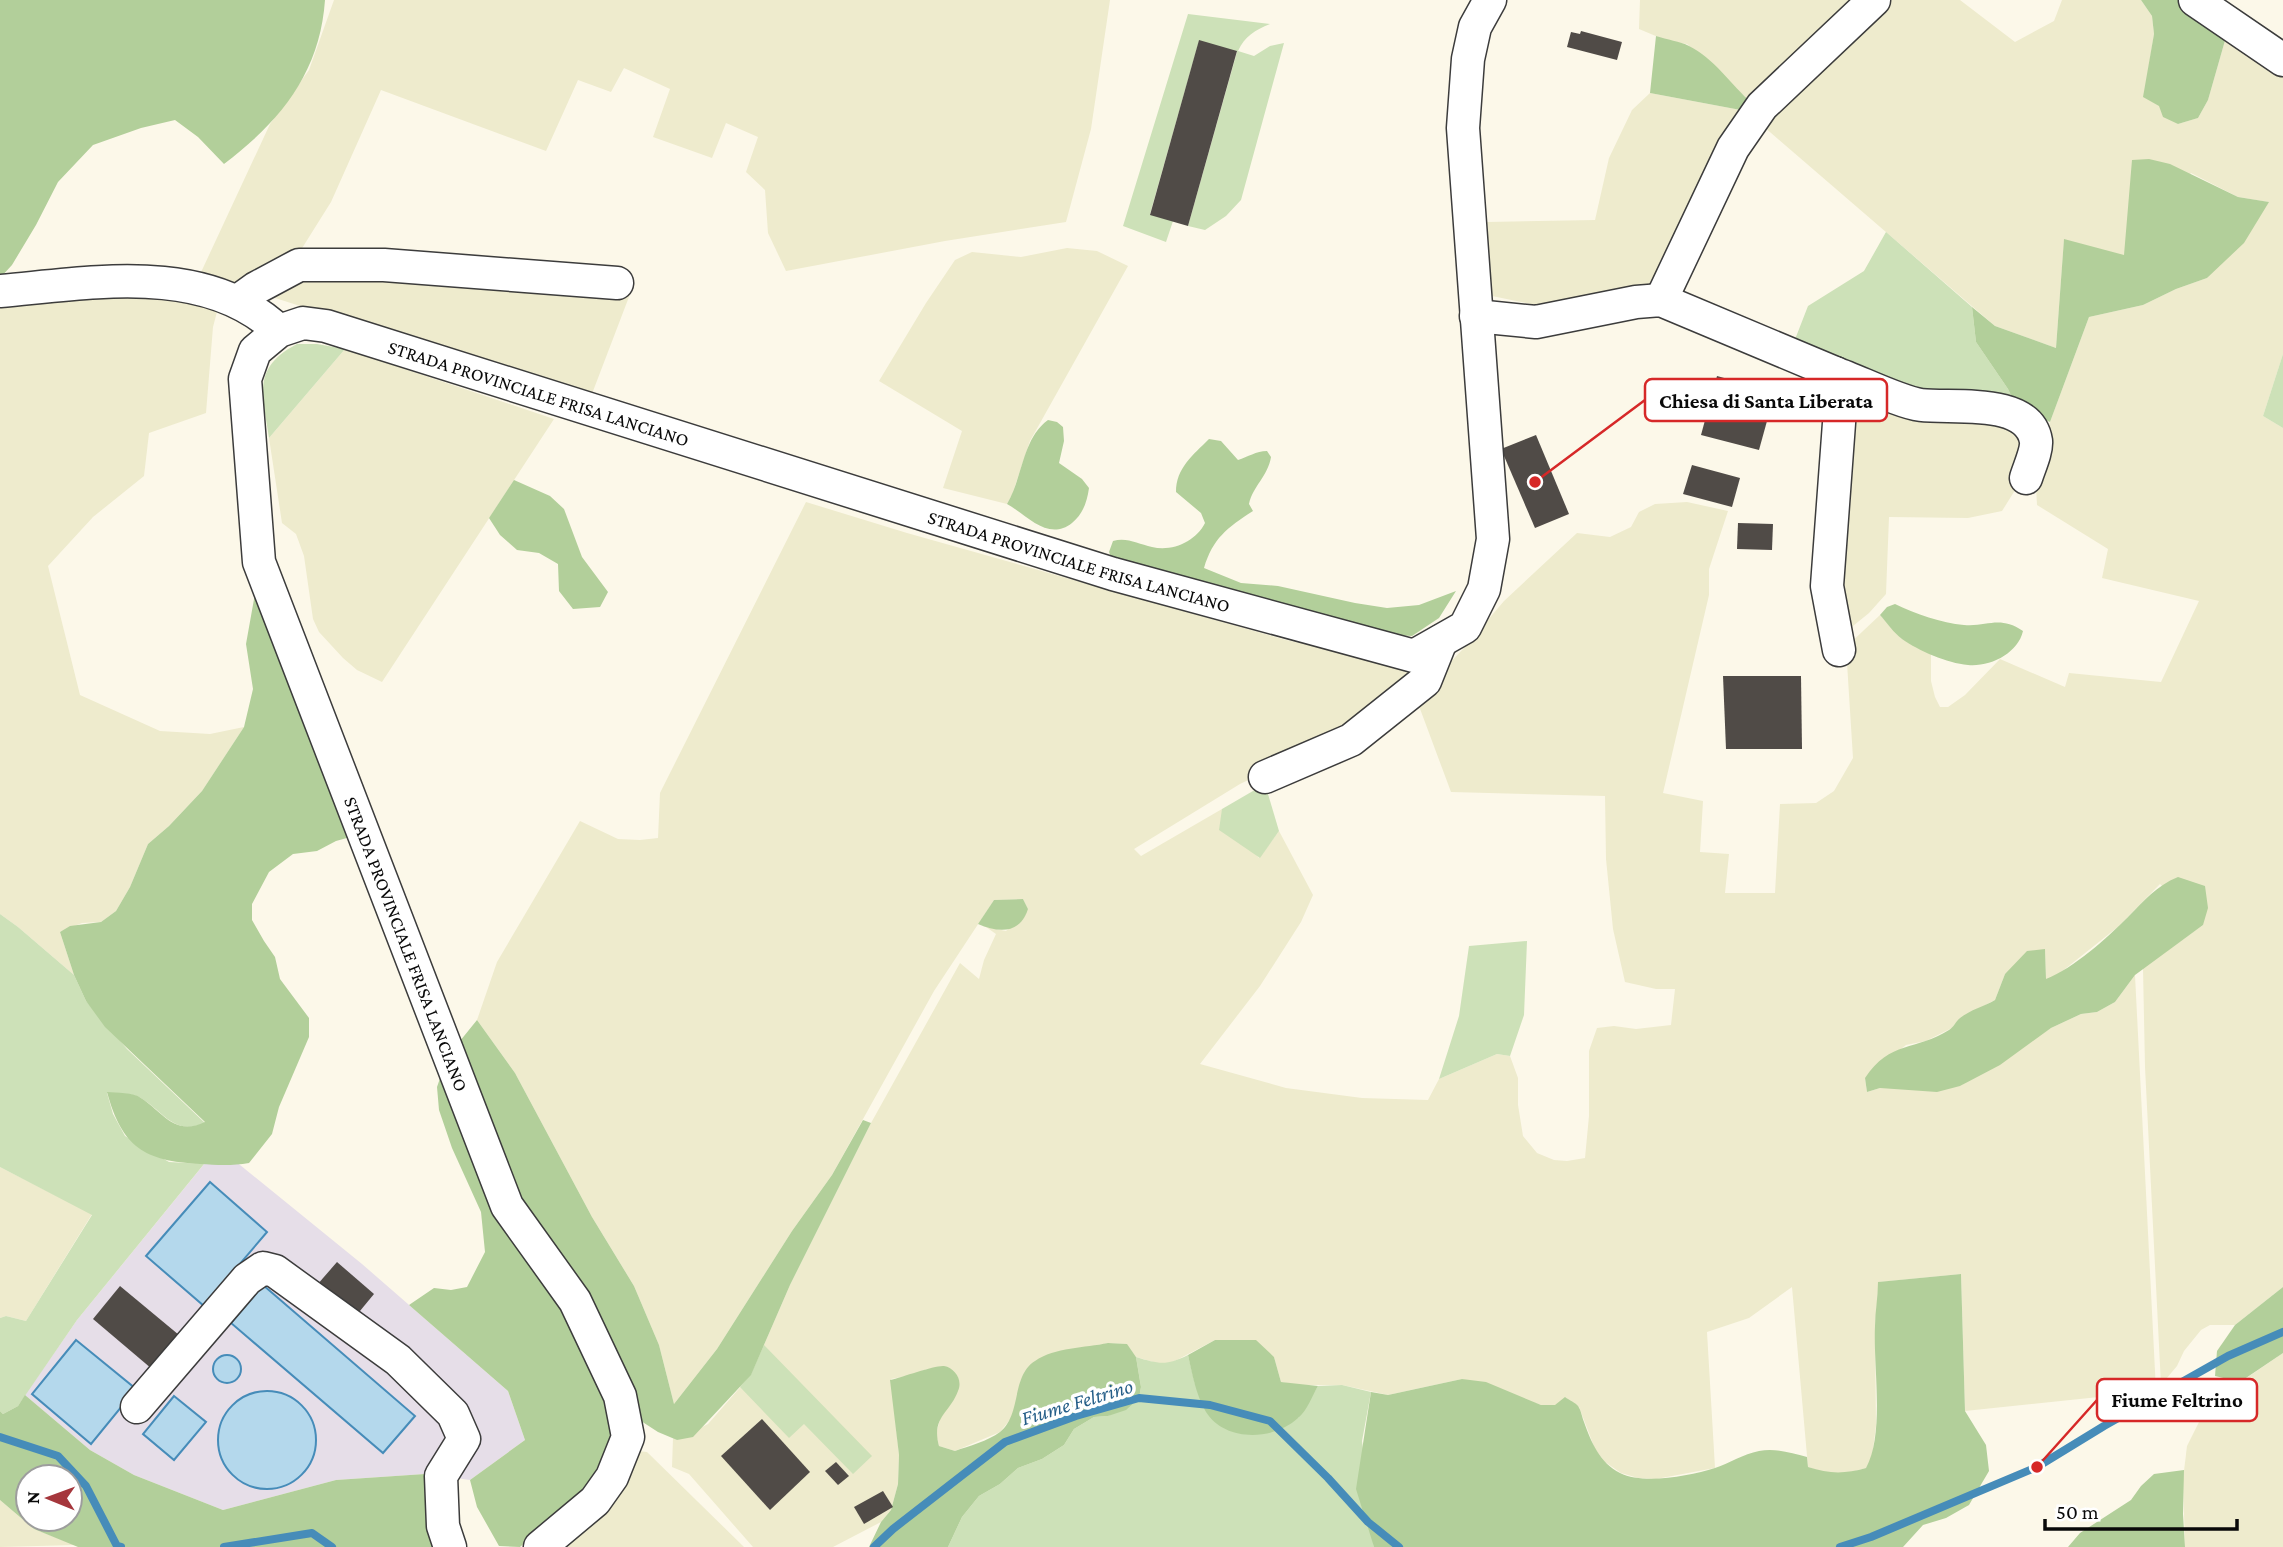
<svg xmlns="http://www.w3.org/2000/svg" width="2283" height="1547" font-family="'Crimson Pro',serif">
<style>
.industrial{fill:#e6dee8}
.farmland{fill:#eeebcd}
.green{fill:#cde1b8}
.forest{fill:#b2cf9a;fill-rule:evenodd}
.water{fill:#b4d8ec;stroke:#468cb9;stroke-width:2}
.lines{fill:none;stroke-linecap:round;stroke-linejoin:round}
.stream{stroke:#468cb9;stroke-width:8}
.building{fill:#504b47}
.minor-casing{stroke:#3c3c3c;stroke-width:35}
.minor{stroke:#fff;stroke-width:32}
.labels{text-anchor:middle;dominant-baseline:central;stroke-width:7;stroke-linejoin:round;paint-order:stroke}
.street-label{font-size:19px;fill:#090909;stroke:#fff}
.water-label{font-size:21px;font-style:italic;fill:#255e88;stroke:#fff}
.leader{fill:none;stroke:#d62828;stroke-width:2.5}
.callout-dot{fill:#d62828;stroke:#fff;stroke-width:2.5}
.callout{fill:#fff;stroke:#d62828;stroke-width:2.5}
.callout-label{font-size:21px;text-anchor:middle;font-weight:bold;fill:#090909}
</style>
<rect width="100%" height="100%" fill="#fcf8e9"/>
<polygon class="industrial" points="218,1147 362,1264 508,1391 525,1440 470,1480 425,1474 336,1480 223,1510 134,1475 90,1450 25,1395 77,1320"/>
<g class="farmland">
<polygon points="334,0 1110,0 1091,129 1066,222 945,241 786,271 768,233 765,190 746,172 758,137 726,123 712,158 653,137 670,89 624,68 611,92 578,80 546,151 381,90 331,202 294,261 252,284 196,283 270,124 309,70"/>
<polygon points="1640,0 1866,0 1752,103 1687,44 1670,42 1639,29"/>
<polygon points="1892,0 1960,0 2015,42 2054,21 2062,0 2141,0 2152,16 2154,34 2144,97 2160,106 2178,124 2198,118 2208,100 2226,37 2283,70 2283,354 2263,416 2283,428 2283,1287 2235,1325 2210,1325 2201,1330 2184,1351 2177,1366 2161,1385 2145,1067 2143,968 2203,925 2160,884 2119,926 2060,973 2046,980 2045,950 2005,974 1995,1000 1960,1018 1952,1028 1926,1041 1906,1045 1865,1078 1867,1092 1880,1088 1960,1086 2051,1028 2081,1014 2097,1012 2115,1002 2135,975 2156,1391 1965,1411 1961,1274 1879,1282 1875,1325 1876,1426 1872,1457 1866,1468 1848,1473 1825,1473 1808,1467 1792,1287 1749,1318 1707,1332 1715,1468 1656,1479 1638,1478 1621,1473 1605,1462 1595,1449 1579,1407 1541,1405 1462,1379 1388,1395 1342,1385 1298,1385 1281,1382 1274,1357 1215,1340 1173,1362 1160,1364 1136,1357 1126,1344 1108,1343 1090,1347 1021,1380 1013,1416 1000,1432 955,1451 939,1446 936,1434 940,1419 948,1405 927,1369 912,1375 891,1379 899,1455 898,1484 891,1510 881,1522 833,1547 753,1547 689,1474 672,1467 673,1438 677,1440 708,1424 751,1375 790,1285 871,1123 930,1017 960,963 979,979 984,960 996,934 986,927 1006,931 1028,909 1023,899 994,900 934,991 832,1175 792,1231 717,1349 674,1404 659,1345 634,1286 592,1217 515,1073 477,1020 497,962 580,821 618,839 640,840 658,838 660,793 806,502 907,533 1286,640 1414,667 1414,675 1331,740 1240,784 1134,849 1141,856 1222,809 1223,816 1259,858 1279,831 1313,895 1301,922 1260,986 1200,1064 1286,1088 1362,1098 1428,1100 1439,1079 1497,1054 1510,1056 1518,1078 1518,1105 1523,1136 1537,1153 1554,1160 1567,1161 1585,1158 1589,1116 1589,1051 1597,1028 1614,1026 1636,1029 1671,1025 1675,989 1656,989 1625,982 1613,929 1606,859 1605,796 1451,792 1416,698 1464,648 1504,601 1577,533 1610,537 1631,527 1639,512 1655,504 1687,502 1728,511 1709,569 1709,595 1663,793 1703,801 1700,852 1729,854 1725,893 1775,893 1780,804 1816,803 1834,791 1853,758 1846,647 1880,615 1901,638 1931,654 1931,681 1935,697 1940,707 1948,707 1965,695 2000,659 2065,687 2069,673 2161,682 2199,601 2102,578 2108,549 2037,505 2036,486 2050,422 2089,317 2143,305 2176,289 2207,278 2268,202 2238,197 2191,173 2124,256 2064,240 2056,348 1995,326 1756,120"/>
<polygon points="1650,93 1746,111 1662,281 1641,292 1570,304 1531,304 1492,296 1487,222 1595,220 1609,158 1632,110"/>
<polygon points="1067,248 1097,251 1128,266 1030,441 1012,495 1007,504 943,488 962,431 879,381 926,303 955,260 972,252 1021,257"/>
<polygon points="290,277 559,287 632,289 590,399 272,297"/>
<polygon points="160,290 219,304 213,327 206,413 149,433 144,476 93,517 48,566 80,695 160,731 210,734 244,727 202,791 169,826 148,844 130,887 116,911 101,922 82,923 60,932 74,975 18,927 0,914 0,307 40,300"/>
<polygon points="345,349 554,419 382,682 357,670 343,658 319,632 313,619 304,556 296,534 282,523 269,438"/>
<polygon points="1848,388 2022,424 2022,479 2002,511 1968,518 1889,517 1886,594 1869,613 1843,634 1833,593"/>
<polygon points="0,1167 92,1214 26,1321 6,1316 0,1318"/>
<polygon points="2283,1353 2283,1547 2185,1547 2183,1479 2187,1446 2203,1414 2232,1388"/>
<polygon points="638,1451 647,1452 744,1547 562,1547"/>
<polygon points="0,1500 34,1529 75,1545 0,1547"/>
</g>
<g class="green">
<path d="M1188,14L1270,24C1255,30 1245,36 1238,51L1254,56L1270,46L1284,43L1241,200L1226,216L1205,230L1188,226L1237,52L1199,41L1150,214L1173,221L1166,242L1123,226Z"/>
<polygon points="1886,232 1972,307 1976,342 2008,389 2017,408 1909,398 1794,342 1808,306 1864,271"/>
<path d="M297,344H317L345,349L269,438C263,395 251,368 297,344Z"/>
<polygon points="2283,354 2283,428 2263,416"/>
<polygon points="1265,784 1279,831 1260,858 1219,830 1222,809"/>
<path d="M0,914L18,927L74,975L86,1001L127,1049L205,1123C174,1136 164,1112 141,1098C133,1093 117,1094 107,1093L113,1114L125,1136L169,1162L204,1164L77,1320L18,1406L3,1414L0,1411V1318L6,1316L26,1321L92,1215L0,1167Z"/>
<polygon points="1527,941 1524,1015 1510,1056 1497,1054 1439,1079 1459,1016 1469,946"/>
<polygon points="764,1345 872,1456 853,1474 804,1424 789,1438 740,1387 751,1374"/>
<path d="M1188,1355L1195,1384L1298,1418L1318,1386L1342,1385L1371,1392L1362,1441L1374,1547H948L962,1517L979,1496L1000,1484L1018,1468L1042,1459L1064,1445L1074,1429L1094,1417L1108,1416L1139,1398L1141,1387L1136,1357C1159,1364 1166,1366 1188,1355Z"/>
</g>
<g class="forest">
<path d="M0,0H325C320,72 281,121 224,164L198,137L175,120L141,128L93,145L58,182L36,225L12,265L0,278Z"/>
<polygon points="2141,0 2178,0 2226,37 2208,100 2198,118 2178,124 2163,117 2159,106 2143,97 2154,34 2152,16"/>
<path d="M1656,36C1667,40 1680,41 1689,46C1714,58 1731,85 1752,103L1746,111L1650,93Z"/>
<polygon points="2149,159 2170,164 2238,197 2269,202 2244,243 2207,278 2176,289 2143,305 2089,317 2050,422 2017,408 2008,389 1976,342 1972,307 1995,326 2056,348 2064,239 2124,255 2132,160"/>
<path d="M1048,420L1057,422L1063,427L1064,441L1059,463L1082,479L1089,488C1087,502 1083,514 1072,523C1048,542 1027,515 1007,504C1023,477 1022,439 1048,420Z"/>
<path d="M1209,439L1221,441L1238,460C1248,457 1256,451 1267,451L1271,457C1268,476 1253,486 1249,504L1253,511C1227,528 1213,538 1204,568L1241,583L1278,586L1355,603L1387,608L1419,605L1456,591L1439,618L1412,636L1381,634L1113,562L1109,552L1113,541C1127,537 1138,544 1152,547C1173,552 1196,541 1205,523L1201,513L1176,492C1176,468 1193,455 1209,439Z"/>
<polygon points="514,480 550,496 564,509 582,557 608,592 600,607 573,609 559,591 558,564 539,553 517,550 500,535 489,518"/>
<path d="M256,588L354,836L336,841L317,851L293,854L269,872L252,904V920L264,941L275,957L280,979L309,1018V1037L279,1107L272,1134L249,1163C232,1166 217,1165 200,1164C144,1161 122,1147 107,1092C117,1093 133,1092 141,1098C162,1111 174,1137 205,1122L105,1027L86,1001L74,975L60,932L70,926L101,922L116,911L130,887L148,844L169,826L202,791L244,727L253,689L246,644Z"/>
<path d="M1895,604C1916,614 1941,623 1964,625C1988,627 1999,615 2023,631C2018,653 1991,667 1968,665C1947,663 1919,651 1902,639C1894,633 1887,623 1880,615L1887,607Z"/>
<path d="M2178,877L2205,886L2208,908L2203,925L2135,975L2115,1002L2097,1012L2081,1014L2051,1028L2000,1065L1960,1086L1937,1092L1880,1088L1867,1092L1865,1078C1890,1040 1916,1051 1949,1030C1954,1027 1956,1021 1960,1018C1970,1010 1985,1006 1995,1000L2005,974L2027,951L2045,949L2046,979C2074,968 2107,938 2128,917C2145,900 2156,886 2178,877Z"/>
<path d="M1023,899L1028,909C1020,934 999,933 978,924L994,900Z"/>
<polygon points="477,1020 515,1073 592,1217 634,1286 659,1345 674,1404 717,1349 792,1231 832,1175 863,1120 871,1123 790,1285 751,1375 693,1437 677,1440 658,1432 641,1421 537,1224 514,1187 460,1041"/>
<polygon points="447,1058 609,1386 616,1430 588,1486 520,1547 499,1546 477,1507 470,1480 525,1440 508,1391 409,1305 434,1288 451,1290 467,1287 485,1252 481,1212 452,1148 439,1110 437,1087"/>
<path d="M1961,1274L1965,1411L1986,1445L1989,1471L1969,1505L1946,1518L1923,1525L1903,1547H1374L1356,1489L1371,1392L1388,1395L1462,1379L1486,1382L1541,1405H1555L1565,1397C1569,1400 1576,1403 1578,1406C1581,1410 1582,1417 1584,1422C1591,1442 1600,1463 1620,1473C1644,1485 1689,1476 1715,1468C1730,1463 1743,1454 1759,1451C1776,1448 1791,1453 1807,1457L1808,1467C1829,1474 1845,1474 1866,1468C1885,1434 1873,1366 1875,1326C1875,1312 1878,1297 1878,1282Z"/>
<polygon points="2283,1287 2283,1353 2240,1382 2215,1376 2217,1351 2235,1325"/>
<path d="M1215,1340H1256L1274,1357L1281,1382L1318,1386C1312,1396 1307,1411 1298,1418C1273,1441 1225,1442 1206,1412C1196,1395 1192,1373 1188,1355Z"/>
<path d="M1108,1343L1127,1344L1136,1357L1141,1387L1139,1398L1126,1410L1108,1416L1094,1417L1074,1429L1064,1445L1042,1459L1018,1468L1000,1484L979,1496L962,1517L948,1547H869L881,1522L891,1510L898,1484L899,1455L890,1380C903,1377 935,1365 944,1366C955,1368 963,1380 958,1391C950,1413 931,1417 939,1446L955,1451C969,1446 988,1441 1000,1432C1022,1414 1011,1376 1035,1361C1055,1347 1085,1348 1108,1343Z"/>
<path d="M25,1395L90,1450L134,1475L223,1510L336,1480L425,1474L439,1547H78L34,1529L0,1500V1411L3,1414L18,1406ZM28,1477H70V1519H28Z"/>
<polygon points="2184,1470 2183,1514 2185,1547 2068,1547 2080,1533 2131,1500 2141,1486 2154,1474"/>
</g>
<g class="water">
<polygon points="210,1182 267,1232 204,1306 146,1256"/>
<polygon points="263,1285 415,1416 383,1453 231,1323"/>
<polygon points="76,1340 136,1389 91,1444 32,1394"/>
<circle cx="227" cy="1369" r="14"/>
<circle cx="267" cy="1440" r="49"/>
<polygon points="174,1396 206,1422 174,1460 143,1434"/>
</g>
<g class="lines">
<g class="stream">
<polyline points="0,1437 58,1456 86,1486 117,1546 121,1547"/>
<polyline points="224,1547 312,1533 332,1547"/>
<polyline points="874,1547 893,1529 1005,1442 1076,1416 1139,1398 1210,1405 1270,1421 1328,1478 1368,1522 1399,1547"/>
<polyline points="1840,1547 1871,1537 2037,1467 2104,1426 2228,1356 2283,1332"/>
</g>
</g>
<g class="building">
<polygon points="1581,31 1622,42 1617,60 1567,47 1571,32 1580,34"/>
<polygon points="1199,40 1237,51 1188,226 1150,215"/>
<polygon points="1717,376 1775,392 1759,450 1701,435"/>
<polygon points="1536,435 1569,514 1535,528 1501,449"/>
<polygon points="1692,465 1740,478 1732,507 1683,494"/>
<polygon points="1738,523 1773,524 1772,550 1737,549"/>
<polygon points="1723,676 1801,676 1802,749 1726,749"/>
<polygon points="337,1262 374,1294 355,1317 317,1285"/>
<polygon points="120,1286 179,1335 152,1369 93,1319"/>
<polygon points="762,1419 810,1472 770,1510 721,1456"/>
<polygon points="836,1462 849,1476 838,1485 825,1471"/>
<polygon points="883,1491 893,1507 864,1524 854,1507"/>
</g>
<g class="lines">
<defs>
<g id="minor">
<polyline points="2195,0 2283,60"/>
<path d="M0,291C91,283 206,261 279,331"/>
<polyline points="1661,300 1733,148 1762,106 1874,0"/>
<polyline points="238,301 256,288 299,265 384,265 617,283"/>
<polyline points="1476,316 1536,322 1636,302 1661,300 1835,373 1841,396 1827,586 1839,650"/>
<path d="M1835,373C1858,381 1899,402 1921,405C1953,409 2029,397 2036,441C2037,451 2029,468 2026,478"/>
<polyline points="1265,777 1351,740 1425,681 1441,641"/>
<polyline points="137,1407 247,1279 263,1268 275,1271 398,1360 453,1414 464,1439 441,1476 443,1526 450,1547"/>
<path id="s1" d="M540,1547L595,1501L612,1477L628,1437L620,1396L575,1301L507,1206L259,562L245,379L255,351L279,331L303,323L326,326L1113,574L1414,656L1465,627L1484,589L1493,539L1463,128L1468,59L1475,27L1490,0"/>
</g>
</defs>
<use href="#minor" class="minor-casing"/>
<use href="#minor" class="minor"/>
</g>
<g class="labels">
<g class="street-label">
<text stroke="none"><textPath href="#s1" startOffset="1614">STRADA PROVINCIALE FRISA LANCIANO</textPath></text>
<text stroke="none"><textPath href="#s1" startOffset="2180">STRADA PROVINCIALE FRISA LANCIANO</textPath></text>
<text transform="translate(406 944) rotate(69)">STRADA PROVINCIALE FRISA LANCIANO</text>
</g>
<g class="water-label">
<text transform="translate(1077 1402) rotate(-17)">Fiume Feltrino</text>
</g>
</g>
<path class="leader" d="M1535 482L1645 400M2037 1467L2097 1400"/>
<g class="callout-dot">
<circle cx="1535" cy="482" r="7"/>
<circle cx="2037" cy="1467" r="7"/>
</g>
<g class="callout">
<rect x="1645" y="379" width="242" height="42" rx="7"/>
<rect x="2097" y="1379" width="160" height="42" rx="7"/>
</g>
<g class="callout-label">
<text x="1766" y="408">Chiesa di Santa Liberata</text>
<text x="2177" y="1407">Fiume Feltrino</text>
</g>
<g transform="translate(49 1498) rotate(271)"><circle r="33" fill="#ffffff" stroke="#9d9d9d" stroke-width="2"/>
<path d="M0-5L12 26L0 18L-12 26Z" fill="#a5363c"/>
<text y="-10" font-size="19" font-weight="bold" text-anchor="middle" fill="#090909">N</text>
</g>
<path d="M2045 1519v10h192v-10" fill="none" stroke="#090909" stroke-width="3.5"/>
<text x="2056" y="1519" font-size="21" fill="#090909" stroke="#ffffff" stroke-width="5" paint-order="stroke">50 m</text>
</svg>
